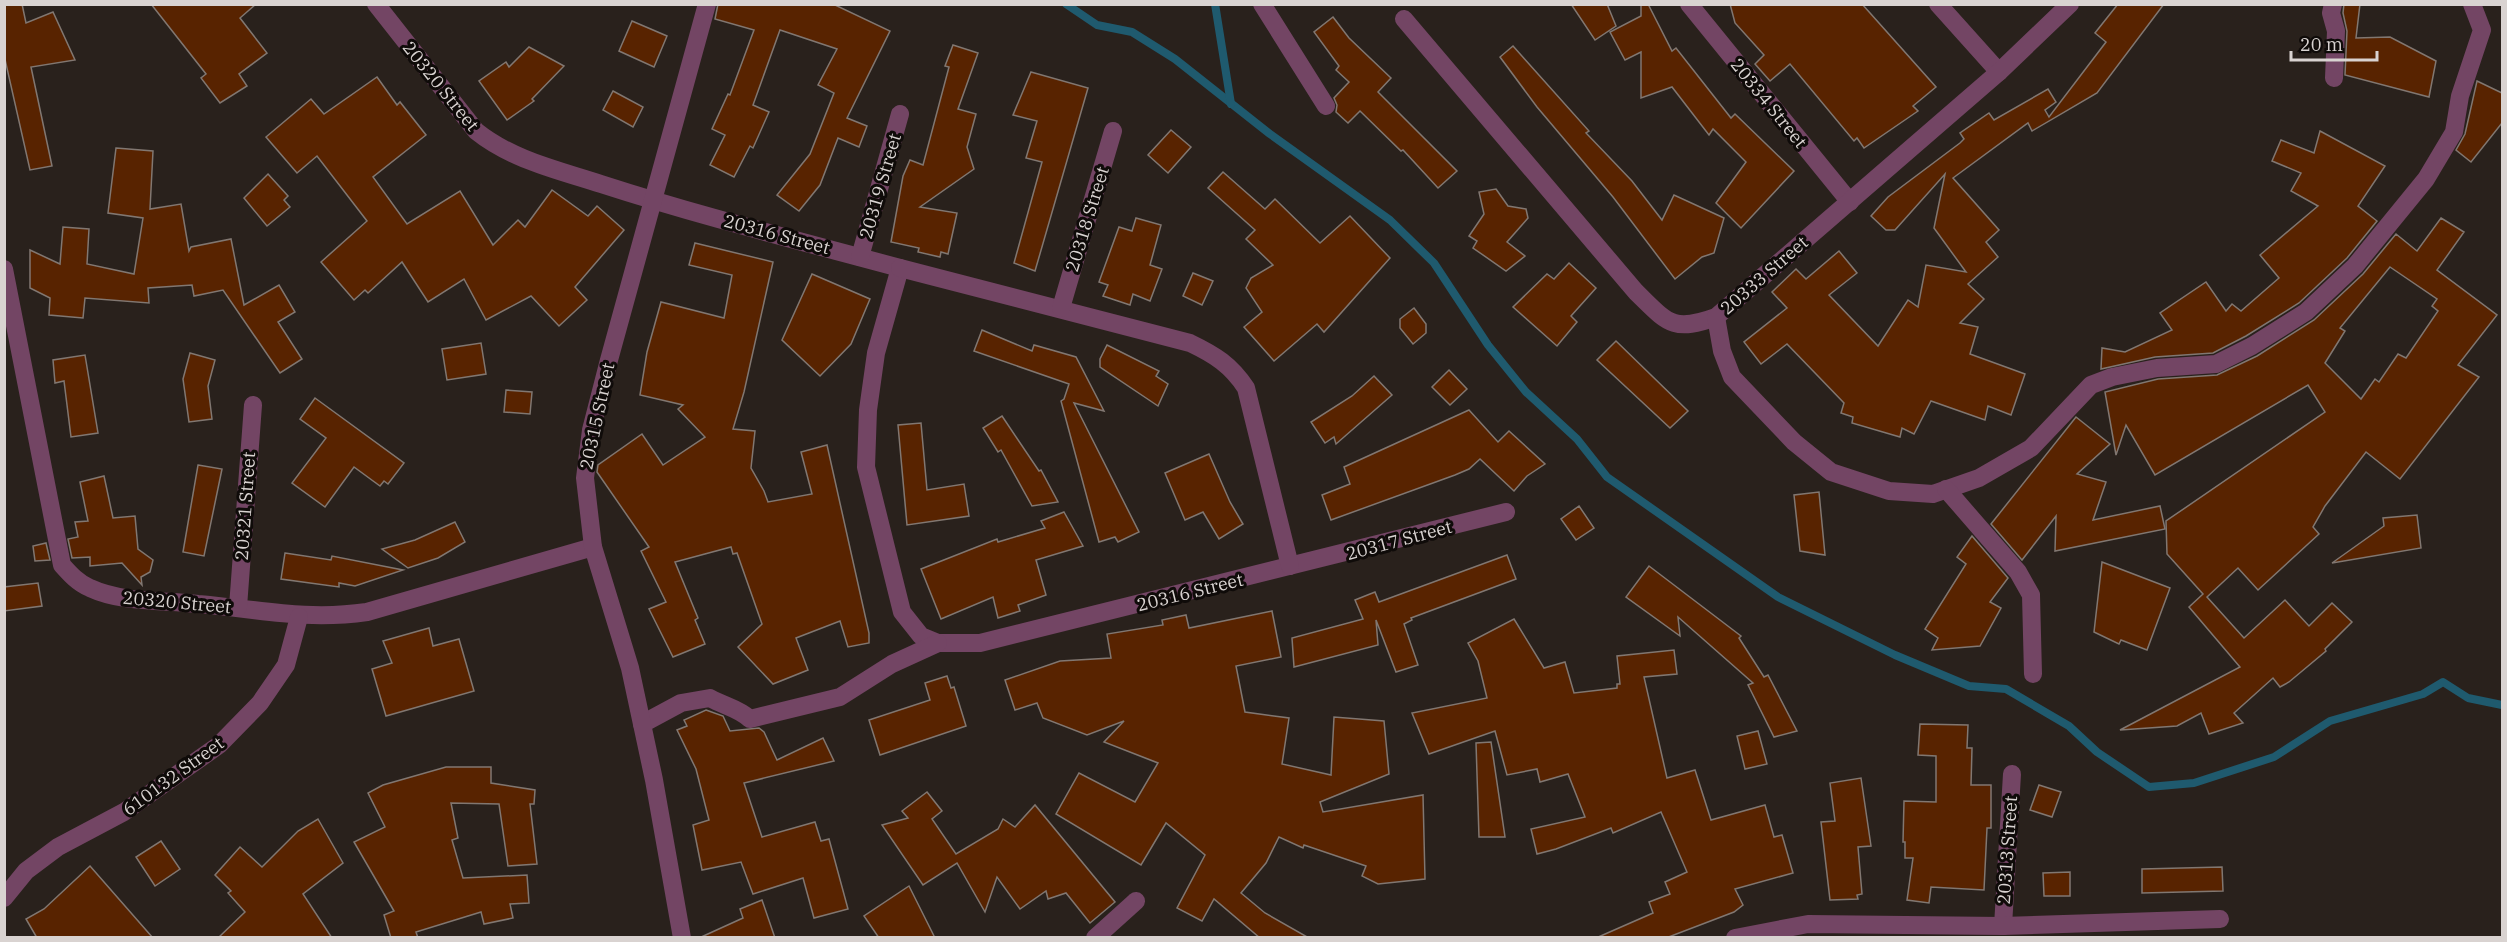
<svg xmlns="http://www.w3.org/2000/svg" width="2507" height="942" font-family="'IBM Plex Serif',serif">
<style>
.lines{fill:none;stroke-linecap:round;stroke-linejoin:round}
.stream{stroke:#1f5a6e;stroke-width:8}
.building{fill:#582300;stroke:#817771;stroke-width:1.5;fill-rule:evenodd}
.minor{stroke:#734564;stroke-width:18}
.labels{text-anchor:middle;dominant-baseline:central;stroke-width:6;stroke-linejoin:round;paint-order:stroke}
.street-label{font-size:18px;fill:#d9d3d1;stroke:#0f0b09}
</style>
<rect width="100%" height="100%" fill="#29211c"/>
<g class="lines">
<g class="stream">
<polyline points="1066,4 1097,25 1132,32 1175,59 1270,134 1390,220 1434,263 1488,345 1526,392 1577,439 1607,477 1778,597 1895,655 1969,686 2006,689 2069,726 2097,752 2149,787 2194,783 2274,757 2330,721 2423,694 2443,682 2468,698 2502,705"/>
<polyline points="1215,4 1231,104"/>
</g>
</g>
<g class="building">
<polygon points="4,4 22,4 26,23 53,12 75,60 31,67 52,166 30,170 4,55"/>
<polygon points="151,4 256,4 240,18 267,53 239,74 247,86 220,103 201,78 206,74"/>
<polygon points="718,4 833,4 890,31 847,118 867,126 859,147 838,138 820,185 799,211 777,195 810,154 834,93 818,85 837,49 780,30 753,105 769,112 753,148 750,146 734,177 710,165 725,135 712,129 728,94 730,95 754,30 715,19"/>
<polygon points="1571,4 1607,4 1616,26 1595,40"/>
<polygon points="1641,4 1648,4 1672,51 1676,48 1731,118 1735,114 1794,171 1741,228 1716,203 1746,162 1713,129 1709,135 1672,87 1641,98 1641,52 1625,60 1610,32 1641,16"/>
<polygon points="1730,4 1862,4 1936,87 1913,106 1918,111 1864,148 1857,138 1854,141 1790,64 1770,81 1755,64 1764,55 1735,23"/>
<polygon points="2118,4 2164,4 2097,93 2032,131 2028,123 1953,178 1999,230 1986,242 1998,257 1968,284 1984,299 1960,323 1978,327 1970,354 2025,374 2011,415 1988,406 1985,420 1931,401 1914,434 1902,428 1900,437 1852,423 1853,417 1841,413 1844,403 1787,344 1761,364 1744,342 1787,308 1772,292 1796,269 1806,279 1839,251 1857,273 1829,295 1878,346 1908,300 1918,307 1926,265 1966,272 1934,228 1945,174 1895,230 1886,230 1871,216 1888,197 1960,143 1964,139 1960,133 1989,113 1994,120 2048,89 2056,102 2045,110 2049,117 2106,42 2095,33"/>
<polygon points="2344,4 2360,4 2356,38 2390,37 2436,61 2429,97 2345,75 2347,31 2343,13"/>
<polygon points="1333,17 1349,38 1391,78 1378,92 1457,171 1438,188 1403,150 1401,151 1360,111 1348,123 1336,112 1337,105 1334,98 1349,82 1336,70 1339,66 1314,32"/>
<polygon points="632,21 667,36 654,67 619,51"/>
<polygon points="953,45 978,53 958,109 976,114 967,147 974,169 920,207 957,213 948,254 941,252 940,257 918,252 919,248 891,242 903,176 910,160 923,165 949,67 945,66"/>
<polygon points="1513,46 1589,131 1586,133 1632,181 1662,220 1674,195 1724,218 1714,253 1702,257 1675,279 1613,197 1537,107 1500,57"/>
<polygon points="529,47 564,66 532,99 534,101 507,120 479,81 506,62 509,67"/>
<polygon points="1031,72 1088,88 1035,271 1014,263 1042,162 1026,158 1037,121 1013,115"/>
<polygon points="377,77 397,105 400,102 426,135 373,177 407,224 460,191 493,245 518,220 525,227 552,190 588,216 597,206 624,230 575,287 587,300 559,326 531,296 486,320 464,279 428,302 402,262 368,293 365,290 354,300 321,262 367,221 317,156 297,173 266,137 311,99 324,114"/>
<polygon points="2477,81 2502,93 2502,123 2471,162 2456,150 2465,134"/>
<polygon points="613,91 643,107 633,127 603,110"/>
<polygon points="1171,130 1191,147 1168,173 1148,155"/>
<polygon points="2320,131 2385,166 2358,206 2377,221 2347,258 2299,303 2246,336 2213,353 2155,357 2101,369 2102,348 2125,352 2172,330 2160,313 2206,282 2226,311 2232,304 2241,311 2279,278 2260,255 2318,206 2291,191 2301,173 2272,161 2281,140 2314,153"/>
<polygon points="116,148 153,151 150,209 181,204 189,251 191,247 231,239 244,305 279,285 295,312 278,322 302,359 280,373 223,290 194,296 192,285 148,288 149,303 85,298 83,318 49,315 50,298 30,288 30,250 60,264 63,227 89,229 87,264 134,274 143,218 108,213"/>
<polygon points="1223,172 1265,209 1275,199 1320,243 1350,216 1390,258 1324,332 1317,324 1274,361 1244,327 1262,312 1246,288 1251,278 1273,265 1246,239 1255,230 1208,188"/>
<polygon points="268,174 288,196 284,200 290,207 267,226 244,198"/>
<polygon points="1496,189 1508,206 1526,209 1528,218 1507,242 1525,256 1506,271 1473,248 1477,241 1469,236 1484,214 1479,192"/>
<polygon points="1136,218 1161,225 1150,265 1162,269 1150,301 1133,294 1130,305 1103,296 1108,285 1099,282 1119,227 1132,231"/>
<path d="M2441,218L2464,232L2437,270L2497,315L2458,365L2479,377L2400,479L2366,452L2325,506L2313,527L2319,534L2258,590L2238,568L2207,597L2244,638L2285,600L2309,626L2332,603L2352,622L2325,649L2326,651L2289,682L2280,687L2273,678L2234,713L2243,723L2209,734L2201,713L2177,726L2120,730L2240,667L2189,607L2203,594L2167,554L2166,521L2325,412L2308,385L2155,475L2126,425L2116,455L2105,392L2158,379L2217,375L2257,356L2314,320L2363,274L2396,234L2417,251ZM2390,267L2437,299L2432,306L2438,311L2406,358L2398,354L2379,382L2375,379L2361,399L2325,363L2345,331L2340,328Z"/>
<polygon points="695,243 773,262 744,392 733,429 755,431 751,468 764,491 768,502 812,494 801,452 827,445 869,633 869,643 848,647 840,621 796,638 808,670 773,684 738,647 762,624 737,553 733,554 731,547 675,562 698,618 695,620 705,644 673,657 649,609 666,602 641,551 649,547 597,472 598,465 642,434 663,465 705,437 678,409 683,405 640,395 647,352 661,302 724,318 732,275 689,265"/>
<polygon points="1569,263 1596,288 1571,316 1577,322 1557,346 1513,307 1547,274 1554,279"/>
<polygon points="1193,273 1213,281 1202,305 1183,296"/>
<polygon points="812,274 870,299 851,344 820,376 782,340"/>
<polygon points="1414,308 1426,324 1426,333 1413,344 1400,328 1400,319"/>
<polygon points="982,330 1032,351 1034,345 1076,357 1104,411 1074,403 1139,532 1118,542 1115,537 1099,542 1061,401 1064,399 1069,384 974,351"/>
<polygon points="1616,341 1688,411 1670,428 1597,360"/>
<polygon points="481,343 486,374 447,380 442,349"/>
<polygon points="1107,345 1159,371 1156,376 1168,384 1158,406 1100,367 1100,359"/>
<polygon points="190,353 215,360 208,386 212,419 189,422 183,379"/>
<polygon points="85,355 98,433 71,437 64,381 55,383 53,360"/>
<polygon points="1449,370 1467,389 1450,405 1432,387"/>
<polygon points="1374,376 1392,395 1336,444 1334,437 1325,443 1311,422 1352,396"/>
<polygon points="506,390 532,392 530,414 504,412"/>
<polygon points="315,398 404,463 388,484 384,481 380,486 354,467 325,507 292,483 326,438 300,419"/>
<polygon points="1469,410 1498,442 1509,431 1545,464 1527,476 1514,491 1480,459 1469,469 1455,475 1331,520 1322,495 1350,484 1344,467"/>
<polygon points="1002,416 1039,471 1041,470 1058,502 1032,506 1001,450 998,452 983,428"/>
<polygon points="2076,417 2110,444 2077,474 2106,482 2093,520 2160,506 2165,529 2055,551 2056,516 2022,560 1991,524"/>
<polygon points="921,423 927,490 964,484 969,516 907,525 898,425"/>
<polygon points="1209,454 1230,502 1243,524 1219,539 1203,512 1185,520 1165,473"/>
<polygon points="198,465 222,469 204,556 183,552"/>
<polygon points="104,476 113,518 135,516 138,549 153,560 150,572 141,577 142,585 122,563 90,566 90,557 72,558 68,539 78,537 75,522 88,521 80,482"/>
<polygon points="1819,492 1825,555 1800,551 1794,495"/>
<polygon points="1579,506 1594,528 1576,540 1561,519"/>
<polygon points="1064,512 1083,546 1036,560 1046,595 1018,605 1020,611 998,618 993,597 941,619 921,569 997,539 998,542 1045,528 1041,521"/>
<polygon points="2417,515 2421,548 2332,563 2384,526 2383,518"/>
<polygon points="455,522 465,542 438,558 408,568 382,549 415,540"/>
<polygon points="1972,536 2008,578 1990,602 2001,608 1980,646 1932,650 1938,638 1925,629 1966,564 1957,557"/>
<polygon points="46,543 50,560 35,561 33,546"/>
<polygon points="285,553 331,560 332,556 403,570 355,586 339,583 339,587 281,579"/>
<polygon points="1507,555 1516,579 1411,618 1412,620 1404,624 1418,665 1396,672 1376,620 1378,645 1294,667 1292,638 1363,619 1355,600 1375,592 1379,602"/>
<polygon points="2102,562 2170,588 2147,650 2121,640 2119,644 2094,632"/>
<polygon points="1649,566 1741,636 1739,638 1764,677 1768,675 1797,731 1774,737 1748,685 1753,683 1678,617 1680,636 1626,597"/>
<polygon points="38,583 42,606 4,611 4,587"/>
<polygon points="1272,611 1281,657 1236,666 1245,712 1289,718 1282,764 1331,775 1334,717 1384,721 1389,774 1320,802 1323,812 1423,795 1425,879 1378,884 1362,876 1366,866 1304,845 1303,848 1279,837 1266,863 1241,893 1265,913 1309,938 1260,938 1214,899 1202,921 1177,908 1205,855 1166,823 1141,865 1056,814 1079,773 1135,802 1158,763 1104,742 1124,721 1087,735 1043,718 1037,703 1015,710 1005,680 1060,661 1111,658 1107,634 1163,625 1162,620 1186,615 1189,628"/>
<polygon points="1514,619 1544,668 1565,662 1574,693 1617,688 1617,684 1620,684 1617,656 1674,650 1677,674 1644,677 1667,778 1695,770 1711,820 1765,805 1774,837 1782,835 1793,873 1735,889 1743,905 1734,912 1666,938 1596,938 1653,913 1649,902 1670,894 1665,882 1687,872 1661,812 1613,833 1611,828 1556,849 1537,854 1531,829 1585,817 1568,774 1540,782 1537,769 1507,775 1495,731 1429,754 1412,713 1487,698 1478,661 1468,643"/>
<polygon points="429,628 433,646 459,639 474,691 386,716 372,669 392,663 383,641"/>
<polygon points="947,676 951,688 954,687 966,726 880,755 869,720 930,700 925,683"/>
<polygon points="706,710 723,716 730,731 759,728 764,732 777,760 823,738 834,761 744,783 762,837 815,822 821,841 829,839 848,909 814,918 803,878 753,894 741,862 702,870 693,825 709,820 696,769 677,730 687,726 684,720"/>
<polygon points="1920,724 1968,725 1967,748 1972,748 1971,785 1991,785 1991,828 1987,828 1984,890 1931,887 1929,903 1907,900 1913,858 1905,858 1905,842 1903,842 1904,801 1936,802 1936,756 1918,755"/>
<polygon points="1758,731 1767,764 1745,769 1737,736"/>
<polygon points="1491,742 1505,837 1479,837 1476,743"/>
<polygon points="446,767 491,767 491,783 535,790 534,804 530,804 537,864 508,866 499,804 451,803 458,838 452,840 463,878 527,875 529,903 510,904 513,918 484,924 481,912 416,932 418,938 391,938 384,915 394,911 354,842 385,827 368,793 383,785"/>
<polygon points="1861,778 1871,846 1858,847 1862,894 1857,895 1858,899 1830,900 1821,822 1835,821 1830,783"/>
<polygon points="2039,785 2061,792 2052,817 2030,810"/>
<polygon points="927,792 942,811 932,819 956,854 998,829 1003,819 1015,827 1035,805 1115,902 1090,923 1066,893 1048,899 1046,891 1020,909 997,877 985,912 957,863 923,885 882,825 908,818 902,811"/>
<polygon points="318,819 343,863 303,894 332,938 218,938 245,912 228,893 231,891 215,875 240,847 262,867 298,831"/>
<polygon points="161,841 180,869 155,886 136,857"/>
<polygon points="90,866 153,938 37,938 26,919 44,909"/>
<polygon points="2222,867 2223,891 2142,893 2142,869"/>
<polygon points="2070,872 2070,896 2044,896 2043,873"/>
<polygon points="909,886 935,938 879,938 864,916"/>
<polygon points="762,900 775,938 699,938 743,918 740,909"/>
</g>
<g class="lines">
<g class="minor">
<path d="M376,4L476,131C512,160 558,170 601,184C700,216 800,241 900,268L876,353L868,410L866,467L902,612L921,636L938,643H980L1506,512"/>
<polyline points="1262,4 1326,106"/>
<polyline points="1689,4 1850,202"/>
<polyline points="1938,4 1999,72"/>
<polyline points="2333,4 2331,13 2336,31 2334,78"/>
<path d="M1404,19L1636,292C1667,322 1672,333 1716,317L1999,72L2070,4"/>
<polyline points="860,257 900,114"/>
<path d="M900,268L1190,343C1215,355 1231,365 1246,388L1290,566"/>
<path d="M4,269L62,565C70,574 78,583 90,588C122,603 164,600 198,604C258,609 306,621 367,612L593,547"/>
<polyline points="1061,308 1113,131"/>
<polyline points="1716,317 1722,351 1732,377 1794,442 1831,472 1889,491 1933,494 1979,478 2031,448 2091,385 2112,377 2157,368 2216,364 2252,346 2306,312 2355,266 2426,179 2454,132 2460,96 2482,30 2472,4"/>
<polyline points="1946,489 2018,572 2031,595 2033,674"/>
<polyline points="238,607 253,405"/>
<path d="M642,724L681,703L710,698C724,706 738,708 750,719L840,697L892,664L938,643"/>
<polyline points="4,898 26,871 58,847 124,812 219,745 260,703 286,665 299,617"/>
<polyline points="2003,926 2012,774"/>
<polyline points="682,938 654,780 630,668 593,547 585,478 591,430 609,360 707,4"/>
<polyline points="1095,938 1136,901"/>
<polyline points="1735,938 1808,924 2003,926 2220,919"/>
</g>
</g>
<g class="labels">
<g class="street-label">
<text transform="translate(441 86) rotate(51)">20320 Street</text>
<text transform="translate(1769 103) rotate(51)">20334 Street</text>
<text transform="translate(880 186) rotate(-74)">20319 Street</text>
<text transform="translate(1087 219) rotate(-73)">20318 Street</text>
<text transform="translate(777 234) rotate(15)">20316 Street</text>
<text transform="translate(1764 275) rotate(-41)">20333 Street</text>
<text transform="translate(597 416) rotate(-78)">20315 Street</text>
<text transform="translate(245 506) rotate(-86)">20321 Street</text>
<text transform="translate(1399 540) rotate(-15)">20317 Street</text>
<text transform="translate(1190 592) rotate(-14)">20316 Street</text>
<text transform="translate(177 602) rotate(5)">20320 Street</text>
<text transform="translate(173 776) rotate(-36)">610132 Street</text>
<text transform="translate(2007 850) rotate(-86)">20313 Street</text>
</g>
</g>
<rect width="2507" height="942" fill="none" stroke="#d9d3d1" stroke-width="12"/>
<path d="M2291 51v9h86v-9" fill="none" stroke="#d9d3d1" stroke-width="3"/>
<text x="2300" y="51" font-size="18" fill="#d9d3d1" stroke="#0f0b09" stroke-width="4.5" paint-order="stroke">20 m</text>
</svg>
